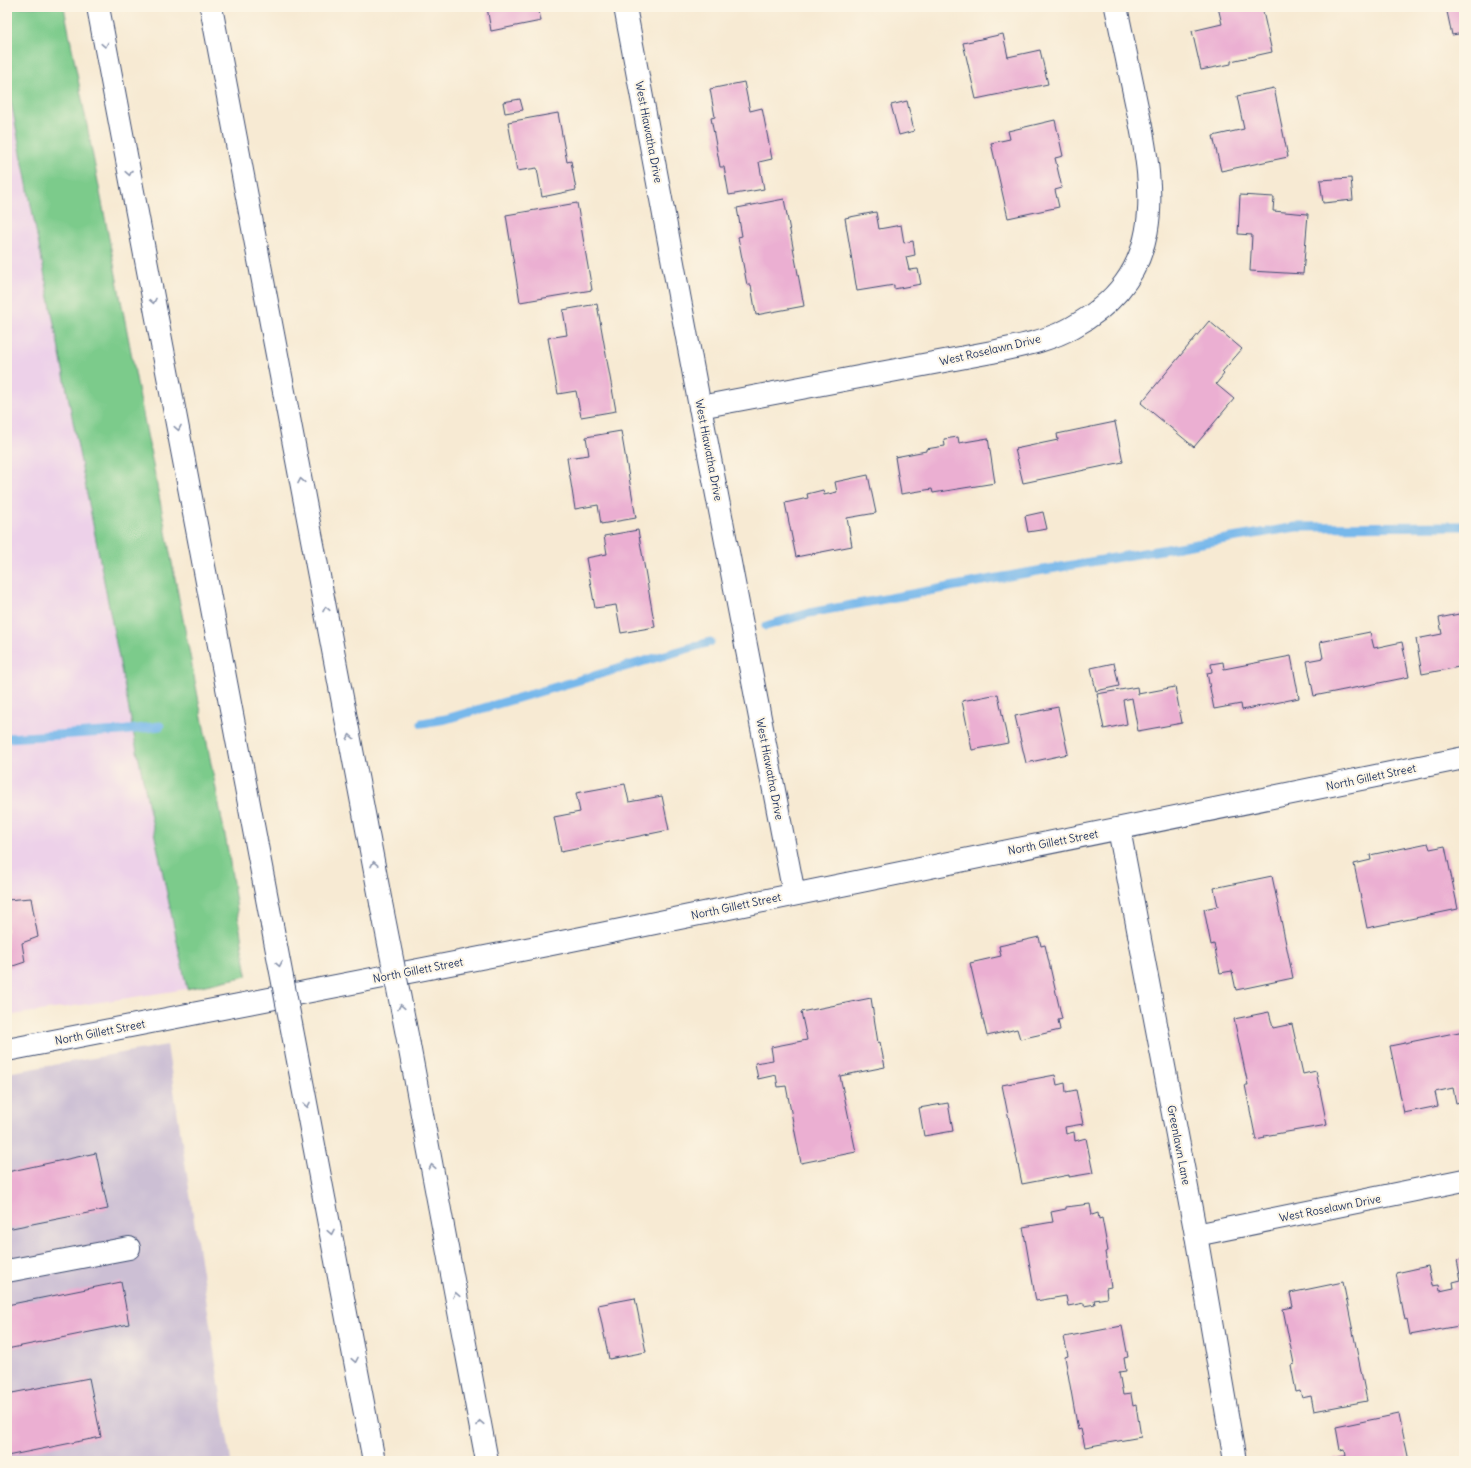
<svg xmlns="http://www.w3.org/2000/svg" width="1471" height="1468" font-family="Delius,sans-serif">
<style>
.built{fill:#edd1e9}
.industrial{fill:#ccbfd4}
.green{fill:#7ccb8b;stroke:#4c7d74}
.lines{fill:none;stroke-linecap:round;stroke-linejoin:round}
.stream{stroke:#77b8eb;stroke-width:9}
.building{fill:#ebafd2}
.minor-casing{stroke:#3c4b70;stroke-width:24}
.highway-casing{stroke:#3c4b70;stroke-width:24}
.minor{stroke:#fff;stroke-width:22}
.highway{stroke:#fff;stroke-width:22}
.highway-bridge-casing{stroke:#3c4b70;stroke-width:24;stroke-linecap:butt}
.highway-bridge{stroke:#fff;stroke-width:22}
.oneway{stroke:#8d97ae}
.labels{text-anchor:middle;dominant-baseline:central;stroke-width:4;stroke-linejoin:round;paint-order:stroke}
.street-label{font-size:11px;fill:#1b2f5e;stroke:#fcf5e5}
</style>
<rect width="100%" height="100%" fill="#fcf5e5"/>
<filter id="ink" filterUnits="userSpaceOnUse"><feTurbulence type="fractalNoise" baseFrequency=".025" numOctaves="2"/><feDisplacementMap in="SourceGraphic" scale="8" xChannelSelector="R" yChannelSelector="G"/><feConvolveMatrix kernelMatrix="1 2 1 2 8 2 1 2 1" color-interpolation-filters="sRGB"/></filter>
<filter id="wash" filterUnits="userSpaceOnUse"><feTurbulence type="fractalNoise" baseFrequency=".012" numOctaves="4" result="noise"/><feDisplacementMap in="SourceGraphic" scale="16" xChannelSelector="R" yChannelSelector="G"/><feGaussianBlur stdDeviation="0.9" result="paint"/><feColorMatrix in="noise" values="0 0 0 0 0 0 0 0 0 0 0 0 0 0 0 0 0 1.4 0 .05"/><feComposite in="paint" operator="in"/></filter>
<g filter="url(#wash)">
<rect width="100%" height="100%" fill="#f7ead3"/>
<polygon class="built" points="7,81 135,741 187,989 7,1016"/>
<polygon class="industrial" points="167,1045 231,1461 7,1461 7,1073"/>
<polygon class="green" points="7,7 64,7 229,856 247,976 187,989 135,741 7,81"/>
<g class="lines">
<g class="stream">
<polyline points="766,626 809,613 1020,574 1296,527 1464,526"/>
<polyline points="422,723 446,719 710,642"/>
<polyline points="7,738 121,731 160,726"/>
</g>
</g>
<g id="blocks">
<g class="building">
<polygon points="487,7 538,7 541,21 491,31"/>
<polygon points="1218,7 1262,7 1272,52 1231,61 1231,64 1201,70 1192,31 1222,24"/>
<polygon points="1446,7 1464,7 1464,33 1452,35"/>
<polygon points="1003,34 1008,57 1040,50 1048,84 976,99 963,43"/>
<polygon points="744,82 750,111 762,108 772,159 759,162 764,189 729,195 724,167 720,167 711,118 715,117 710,89"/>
<polygon points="1274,88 1288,157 1221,171 1213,136 1244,129 1237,96"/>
<polygon points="520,99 523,110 505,113 503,102"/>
<polygon points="907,101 914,131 899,135 891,105"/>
<polygon points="558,113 567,162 571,161 576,190 542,197 537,168 517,171 508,122"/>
<polygon points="1055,120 1063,156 1055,158 1062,188 1055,190 1059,207 1008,218 991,143 1010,139 1008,131"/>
<polygon points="1351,178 1353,200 1323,203 1320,180"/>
<polygon points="1240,195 1274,197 1273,211 1308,214 1303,274 1250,271 1252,235 1238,234"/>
<polygon points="784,199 804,306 756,315 751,285 747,285 738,237 742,236 737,208"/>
<polygon points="577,203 592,290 520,302 506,215"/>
<polygon points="876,212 879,229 901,225 904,243 913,241 915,255 906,257 909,270 918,269 921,284 894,289 894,285 857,291 845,218"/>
<polygon points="597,304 616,411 581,417 576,391 558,394 548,338 567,335 563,310"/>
<polygon points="1209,321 1242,349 1222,372 1224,374 1216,384 1234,399 1194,447 1141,403"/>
<polygon points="1115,422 1123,462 1023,483 1015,449 1058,440 1057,434"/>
<polygon points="621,431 636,518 601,524 598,505 575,509 567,458 589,455 586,437"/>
<polygon points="958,437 959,443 988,438 995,483 933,493 932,489 901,494 895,457 926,451 926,449 945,446 944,439"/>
<polygon points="868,475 876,513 847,518 852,546 796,557 785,503 808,498 807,494 823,490 824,495 837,492 835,482"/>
<polygon points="1043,512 1047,529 1028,532 1025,516"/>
<polygon points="638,530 655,627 621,633 616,605 595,608 586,558 607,554 604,536"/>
<polygon points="1464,613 1464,666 1422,674 1416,639 1442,634 1439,618"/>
<polygon points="1370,632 1374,648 1402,642 1409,677 1314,696 1307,661 1323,658 1320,642"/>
<polygon points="1291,656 1299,698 1242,710 1241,704 1214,709 1207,673 1212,672 1211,664 1223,662 1224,669"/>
<polygon points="1114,663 1119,686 1096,691 1091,668"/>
<polygon points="1137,687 1138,694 1175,687 1182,723 1138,731 1132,698 1123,700 1127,724 1104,729 1097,694"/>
<polygon points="998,694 1008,743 972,750 962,701"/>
<polygon points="1058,707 1068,754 1026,763 1015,716"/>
<polygon points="625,784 629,802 662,796 669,830 561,852 554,817 580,812 576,793"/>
<polygon points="1428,843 1430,849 1445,846 1458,909 1367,928 1354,864 1371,860 1370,855"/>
<polygon points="1272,876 1293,978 1236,990 1232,971 1220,973 1214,944 1211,945 1204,909 1218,906 1214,888"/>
<polygon points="31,898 38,937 22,943 25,962 7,968 7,900"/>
<polygon points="1039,937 1041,946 1045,945 1062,1019 1058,1020 1060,1030 1020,1039 1017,1029 987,1036 970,963 1001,956 999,946"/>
<polygon points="871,998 878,1043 880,1042 885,1067 840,1076 856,1152 801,1163 786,1086 778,1087 776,1075 758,1079 755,1063 773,1060 771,1047 807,1040 801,1012"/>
<polygon points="1269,1012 1273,1028 1292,1024 1303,1074 1316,1071 1327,1125 1264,1136 1265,1138 1256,1140 1245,1085 1248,1085 1234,1019"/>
<polygon points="1464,1031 1464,1101 1456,1103 1453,1088 1435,1092 1438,1106 1404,1113 1390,1046"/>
<polygon points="1055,1075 1057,1085 1065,1083 1066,1092 1076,1090 1083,1124 1065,1127 1066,1134 1074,1132 1075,1141 1086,1138 1093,1173 1069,1177 1069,1175 1022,1184 1002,1085"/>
<polygon points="948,1103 953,1131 924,1136 919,1108"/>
<polygon points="96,1153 108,1209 7,1229 7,1172"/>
<polygon points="1090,1204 1092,1215 1098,1213 1099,1219 1102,1218 1108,1251 1105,1252 1111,1287 1106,1288 1107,1298 1094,1300 1095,1304 1084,1306 1084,1303 1068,1306 1066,1296 1036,1301 1023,1227 1053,1222 1051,1212 1066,1209 1066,1207"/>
<polygon points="1464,1259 1464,1325 1410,1335 1407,1319 1405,1320 1396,1273 1428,1266 1432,1286 1439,1285 1440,1291 1454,1288 1453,1282 1461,1280 1457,1260"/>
<polygon points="121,1282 129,1324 7,1349 7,1305"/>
<polygon points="1343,1282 1367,1401 1314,1411 1311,1396 1302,1398 1300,1391 1296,1392 1291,1365 1294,1364 1283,1309 1293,1307 1290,1293"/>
<polygon points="635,1298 646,1352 609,1359 598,1305"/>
<polygon points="1122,1326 1128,1357 1124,1358 1126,1371 1119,1372 1123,1395 1131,1394 1133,1406 1136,1405 1141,1437 1085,1447 1081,1429 1078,1430 1065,1357 1068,1356 1064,1337"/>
<polygon points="89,1378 101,1437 7,1456 7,1394"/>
<polygon points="1399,1414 1409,1461 1334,1461 1334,1458 1346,1456 1345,1449 1340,1450 1336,1427"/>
</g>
</g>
</g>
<g filter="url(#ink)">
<use href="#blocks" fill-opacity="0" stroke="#3c4b70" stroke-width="1"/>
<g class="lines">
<defs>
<g id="minor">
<polyline points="625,7 700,407 794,894"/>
<path d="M700,407L992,352C1019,346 1049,341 1073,327C1165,276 1156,196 1137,107C1130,74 1123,40 1116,7"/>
<polyline points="1119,829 1196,1235 1235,1461"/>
<polyline points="7,1050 547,945 1464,758"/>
<polyline points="1196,1235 1464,1180"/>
<polyline points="7,1271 129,1248"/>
</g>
<g id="highway">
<polyline points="98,7 272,925"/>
<polyline points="211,7 381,903"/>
<polyline points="409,1045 487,1461"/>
<polyline points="299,1066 374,1461"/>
</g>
</defs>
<use href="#minor" class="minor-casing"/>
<use href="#highway" class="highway-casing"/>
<use href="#minor" class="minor"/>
<use href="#highway" class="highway"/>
<defs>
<g id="highway-bridge">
<polyline points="381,903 409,1045"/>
<polyline points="272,925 299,1066"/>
</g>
</defs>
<use href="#highway-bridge" class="highway-bridge-casing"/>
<use href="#highway-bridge" class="highway-bridge"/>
</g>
<defs><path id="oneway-chevron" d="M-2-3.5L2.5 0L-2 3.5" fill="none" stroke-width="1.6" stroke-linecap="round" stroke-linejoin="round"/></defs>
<g class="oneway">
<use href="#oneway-chevron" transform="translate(105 45) rotate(79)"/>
<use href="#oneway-chevron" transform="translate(129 173) rotate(79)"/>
<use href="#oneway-chevron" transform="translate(153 301) rotate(79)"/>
<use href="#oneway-chevron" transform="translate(178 428) rotate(79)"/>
<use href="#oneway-chevron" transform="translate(301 481) rotate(-101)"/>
<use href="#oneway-chevron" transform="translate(326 609) rotate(-101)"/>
<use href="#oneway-chevron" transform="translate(350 737) rotate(-101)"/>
<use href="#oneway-chevron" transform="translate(374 864) rotate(-101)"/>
<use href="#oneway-chevron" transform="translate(279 964) rotate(79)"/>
<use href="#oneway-chevron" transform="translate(401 1007) rotate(-101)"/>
<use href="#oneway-chevron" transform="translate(307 1105) rotate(79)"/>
<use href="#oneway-chevron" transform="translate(432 1167) rotate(-101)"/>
<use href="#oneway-chevron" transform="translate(331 1232) rotate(79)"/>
<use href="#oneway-chevron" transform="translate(456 1295) rotate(-101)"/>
<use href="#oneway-chevron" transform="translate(355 1360) rotate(79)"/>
<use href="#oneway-chevron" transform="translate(480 1423) rotate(-101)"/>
</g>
</g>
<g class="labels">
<g class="street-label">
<text transform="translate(649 132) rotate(79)">West Hiawatha Drive</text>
<text transform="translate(990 350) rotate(-13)">West Roselawn Drive</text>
<text transform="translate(709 450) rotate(79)">West Hiawatha Drive</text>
<text transform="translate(770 769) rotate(79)">West Hiawatha Drive</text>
<text transform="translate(1371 777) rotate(-12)">North Gillett Street</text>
<text transform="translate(1053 842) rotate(-11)">North Gillett Street</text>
<text transform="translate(736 906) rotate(-12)">North Gillett Street</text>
<text transform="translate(418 970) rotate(-11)">North Gillett Street</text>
<text transform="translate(100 1032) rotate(-11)">North Gillett Street</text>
<text transform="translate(1179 1145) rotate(79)">Greenlawn Lane</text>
<text transform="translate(1330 1208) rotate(-11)">West Roselawn Drive</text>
</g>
</g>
<rect width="1471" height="1468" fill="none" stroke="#fcf5e5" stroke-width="24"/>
</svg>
